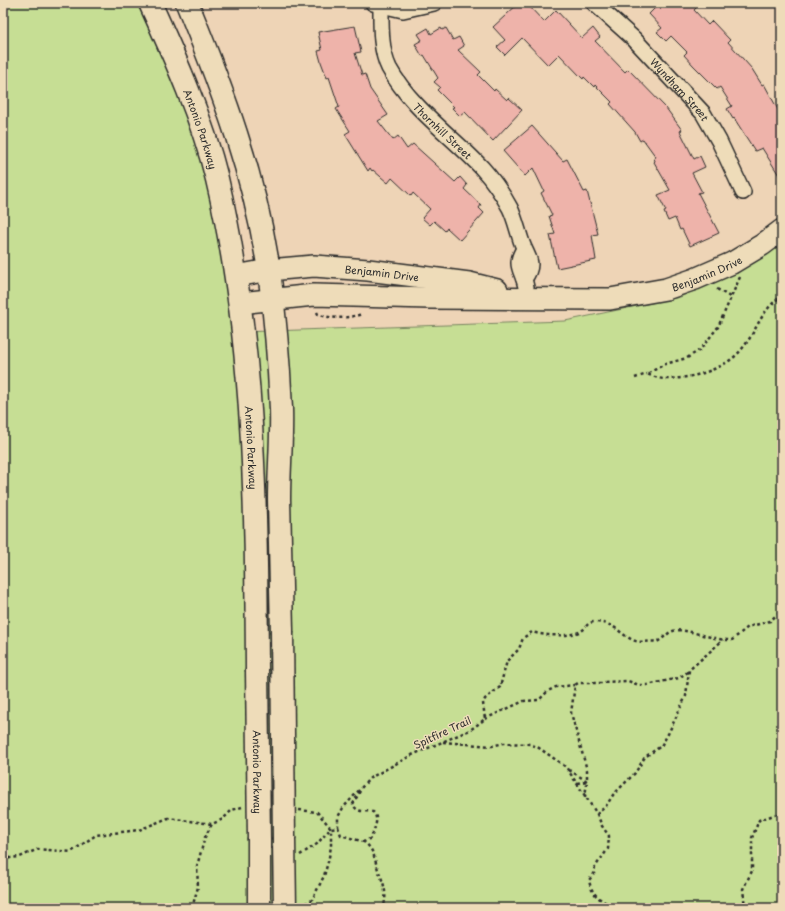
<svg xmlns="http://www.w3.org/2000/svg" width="785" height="911" font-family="'Playpen Sans',sans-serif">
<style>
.green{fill:#c6de94;stroke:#788460}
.building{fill:#eeb3aa;stroke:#2b2b2b}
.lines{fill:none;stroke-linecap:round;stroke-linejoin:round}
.minor-casing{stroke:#2b2b2b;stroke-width:18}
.secondary-casing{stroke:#2b2b2b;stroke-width:24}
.primary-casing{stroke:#2b2b2b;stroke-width:25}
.path{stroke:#2b2b2b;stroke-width:2.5;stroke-dasharray:3 3;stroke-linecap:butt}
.minor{stroke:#eedcb9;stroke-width:15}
.secondary{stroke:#eedcb9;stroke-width:21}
.primary{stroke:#eedcb9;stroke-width:22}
.primary-bridge-casing{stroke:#2b2b2b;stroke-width:25;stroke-linecap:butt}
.primary-bridge{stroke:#eedcb9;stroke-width:22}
.labels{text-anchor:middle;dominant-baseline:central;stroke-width:3;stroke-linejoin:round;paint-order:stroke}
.street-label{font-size:10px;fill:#2b2b2b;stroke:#eedcb9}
</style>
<rect width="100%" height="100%" fill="#eed4b6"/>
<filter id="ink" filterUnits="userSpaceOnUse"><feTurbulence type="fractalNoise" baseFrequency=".025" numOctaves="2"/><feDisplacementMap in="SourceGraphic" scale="8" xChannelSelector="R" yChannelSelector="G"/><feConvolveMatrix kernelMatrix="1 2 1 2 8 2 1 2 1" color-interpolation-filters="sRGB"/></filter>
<g filter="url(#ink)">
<polygon class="green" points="3,3 154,3 222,175 240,332 565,321 680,297 751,263 782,231 782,908 3,908"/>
<g class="building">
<polygon points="519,3 525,7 528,5 544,22 556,10 582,38 593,28 600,37 595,41 625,72 628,69 666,108 682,130 680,131 694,159 700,156 705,167 692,173 702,192 698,193 719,233 690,246 682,229 680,230 675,218 668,221 664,212 666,211 658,195 670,190 654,162 655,161 654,158 656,157 643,139 640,141 635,132 610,104 612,102 595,85 594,87 584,77 583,79 581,77 559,54 548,65 522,38 505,55 497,47 505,40 493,27"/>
<polygon points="660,3 701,3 694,10 708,25 712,21 730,40 728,42 752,69 762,85 764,84 782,117 782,180 762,148 755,151 734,118 733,119 727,109 732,106 720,87 717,89 693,65 684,55 687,52 671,36 666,41 657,32 662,28 649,14"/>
<polygon points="355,26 361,52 355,53 362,75 365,74 370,89 388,115 378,121 393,140 398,136 407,149 413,144 455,182 460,177 467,185 464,189 481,205 479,208 484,213 460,240 447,228 445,231 434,221 430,225 422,218 430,209 413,193 411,196 392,178 388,183 373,170 372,171 370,168 368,171 345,134 350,131 336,109 339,107 329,77 327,78 321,62 318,51 322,50 318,32"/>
<polygon points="428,28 431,34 441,28 442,30 446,28 453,40 459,37 464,46 458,50 481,72 478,75 494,91 495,89 507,100 509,98 522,110 493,141 465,112 460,116 452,108 454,107 437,90 440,87 434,82 438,78 424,55 422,56 415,44 422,40 418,34"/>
<polygon points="532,126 563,161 567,159 584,192 587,191 598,234 592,235 596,260 557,268 550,235 555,234 549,216 552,215 541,193 544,191 533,168 525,176 503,151"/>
</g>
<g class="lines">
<defs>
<g id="minor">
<polyline points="373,3 403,10 434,3"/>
<path id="s1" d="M594,3L634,39L703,113L719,141L743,192"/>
<path id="s2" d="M381,5C381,24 380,50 389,68C411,108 451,135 482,168C492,179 503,195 510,208C515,218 518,232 522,243C527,258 536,262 524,279"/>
<path d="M524,249C513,266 523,270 526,287"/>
</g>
<g id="secondary">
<path id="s3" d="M236,276L269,270L314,266L368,270L469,283L497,290"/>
<path id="s4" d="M240,303L314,295L429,298L610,299L666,289L695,279L732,263L762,245L782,230"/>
</g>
<g id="primary">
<path id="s5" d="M150,3C176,60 202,118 217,179C255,339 256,505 257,669"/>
<path d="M187,3C223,91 255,176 269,271C275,316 279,363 281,409C282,439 279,469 279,499C280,543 281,587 282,631"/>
<polyline points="284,839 285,908"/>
<polyline points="259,840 259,908"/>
</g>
</defs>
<use href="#minor" class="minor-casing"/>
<use href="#secondary" class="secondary-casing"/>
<use href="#primary" class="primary-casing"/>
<g class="path">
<path d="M740,277L718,327L700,350L687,358L665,364L647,374C652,376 659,379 665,379C690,379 725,370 741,350C757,332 760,310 782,296"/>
<polyline points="717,289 730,297"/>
<path d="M317,312L318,314C332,320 348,318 363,314"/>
<polyline points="635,378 647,374"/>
<polyline points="485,719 524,701 539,700 548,691 556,687 575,685"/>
<polyline points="443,742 492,746 504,743 530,744 539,748 566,767 597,814 606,806 613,795 635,773 645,757 661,746 668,734 686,696 689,670 723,640"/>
<polyline points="569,770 587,781 587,770 571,713 575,685 578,683 602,683 604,682 628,681 639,685 647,685 679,678 689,671"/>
<polyline points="577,783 587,781 585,797"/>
<path d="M360,791L353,804C357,814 365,810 373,812C380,819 374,829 371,838L364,842C375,850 374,860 379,872C384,884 388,895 383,908"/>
<polyline points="299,810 317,812 331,828 331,847 328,862 324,876 312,900 302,905"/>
<path d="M597,814L602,826L609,836L608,849L595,867L594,874L589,880C592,897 602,901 617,908"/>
<polyline points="338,827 341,835 364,842"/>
<path d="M300,855L317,844L331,828L338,827V817L343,808L370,778L412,755L470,730L485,719L483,703L485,699L500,687L507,661L519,649L523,638L532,632C543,636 571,637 581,631C587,628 586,622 595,622C616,623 618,633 633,640C640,644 650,640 657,642C663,639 667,633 673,631C686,627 713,641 732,640L748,627L770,621L782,610"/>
<polyline points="3,861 10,858 20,857 38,849 71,852 96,835 139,830 168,818 212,824"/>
<polyline points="192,908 198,887 197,866 205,837 212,824 223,819 232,810 242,807"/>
<polyline points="745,908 743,889 752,871 752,838 759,820 777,814 782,810"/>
</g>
<use href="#minor" class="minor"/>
<use href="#secondary" class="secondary"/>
<use href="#primary" class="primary"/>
<defs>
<g id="primary-bridge">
<polyline points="282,631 284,839"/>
<path id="s6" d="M257,669L259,840"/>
</g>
</defs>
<use href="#primary-bridge" class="primary-bridge-casing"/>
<use href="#primary-bridge" class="primary-bridge"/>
</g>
</g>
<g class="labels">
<g class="street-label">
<text stroke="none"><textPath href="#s1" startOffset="122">Wyndham Street</textPath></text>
<text stroke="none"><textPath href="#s5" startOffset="136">Antonio Parkway</textPath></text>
<text stroke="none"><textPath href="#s2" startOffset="147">Thornhill Street</textPath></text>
<text stroke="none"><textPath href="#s4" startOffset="471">Benjamin Drive</textPath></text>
<text stroke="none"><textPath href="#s3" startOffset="147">Benjamin Drive</textPath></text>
<text stroke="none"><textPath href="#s5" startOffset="460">Antonio Parkway</textPath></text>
<text transform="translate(442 732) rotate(-25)">Spitfire Trail</text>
<text stroke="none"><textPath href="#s6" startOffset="103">Antonio Parkway</textPath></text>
</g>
</g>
<rect width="785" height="911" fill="none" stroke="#eedcb9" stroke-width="16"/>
<rect x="8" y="8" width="769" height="895" fill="none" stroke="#2b2b2b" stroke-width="1.5" filter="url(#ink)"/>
</svg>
